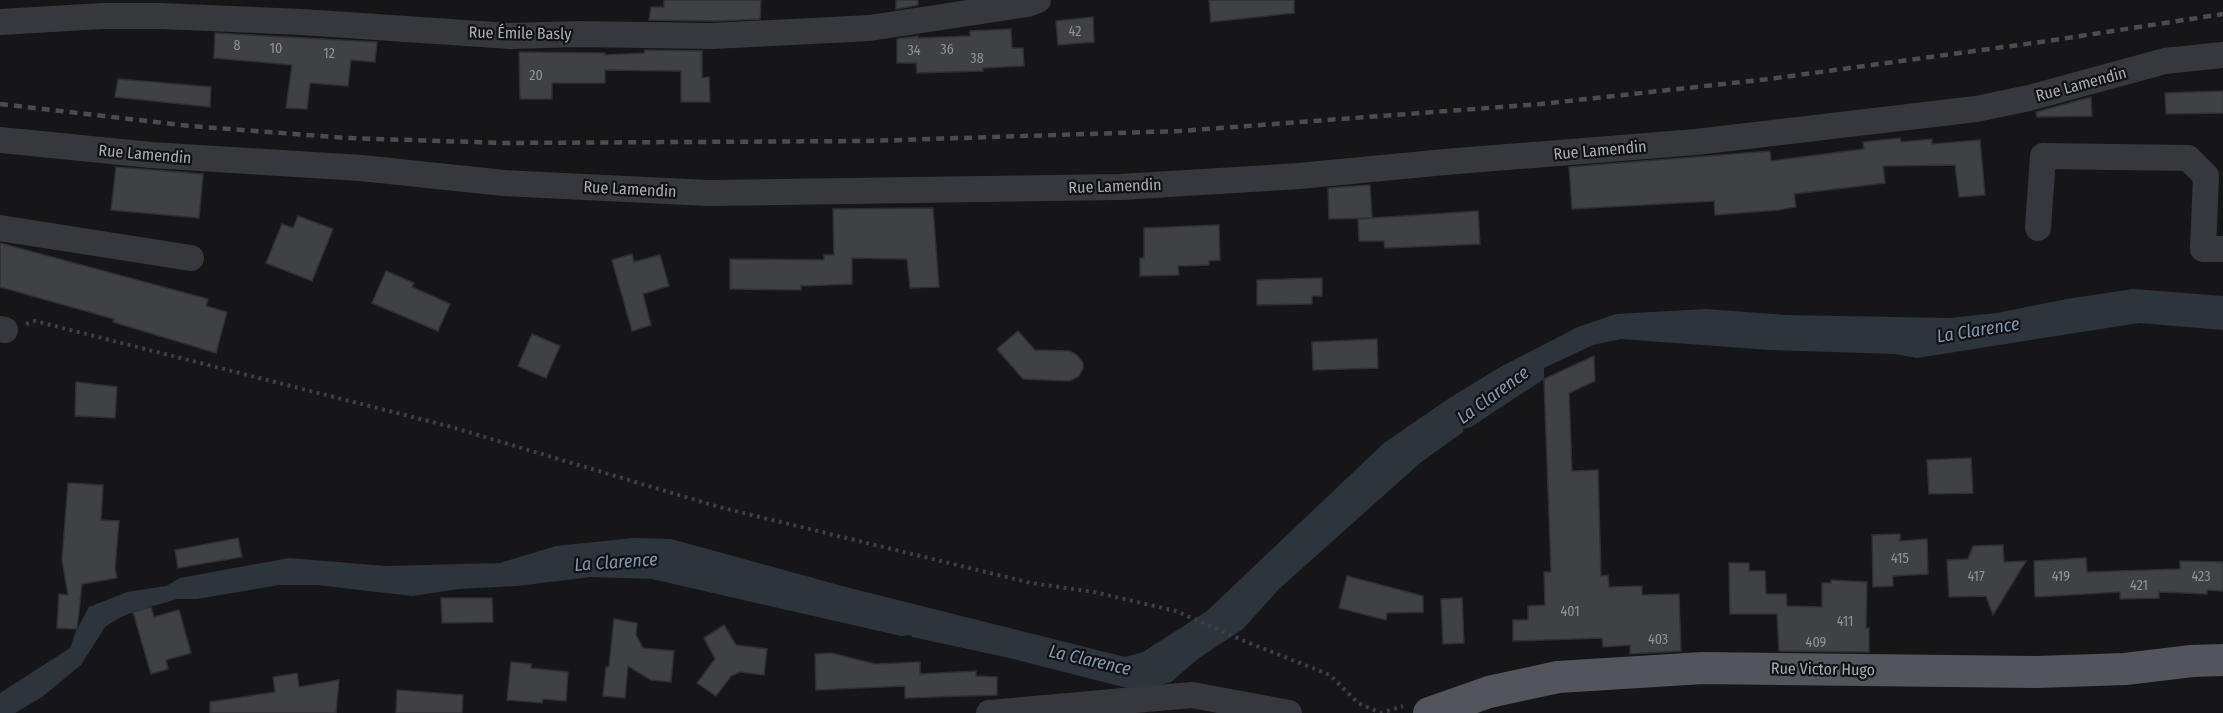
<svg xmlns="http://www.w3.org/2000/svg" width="2223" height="713" font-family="'Fira Sans Condensed',sans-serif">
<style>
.water{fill:#2c353c}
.building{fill:#404145;stroke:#303034;stroke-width:1.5}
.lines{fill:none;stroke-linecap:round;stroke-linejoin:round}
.path{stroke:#3d3f44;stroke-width:4;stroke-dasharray:3 4.5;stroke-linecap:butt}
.minor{stroke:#37383d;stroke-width:26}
.major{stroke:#53555c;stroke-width:32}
.rail{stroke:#4a4c52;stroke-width:4.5;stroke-dasharray:8 6;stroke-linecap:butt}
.labels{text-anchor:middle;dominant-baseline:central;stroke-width:4.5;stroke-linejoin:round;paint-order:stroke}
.number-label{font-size:14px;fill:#8e929b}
.street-label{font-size:16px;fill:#a8adb8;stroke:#111113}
.water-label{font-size:18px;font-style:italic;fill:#7f9bb3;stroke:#111113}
</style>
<rect width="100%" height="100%" fill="#161618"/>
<polygon class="water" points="2133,289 2223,296 2223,330 2139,323 1917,358 1895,354 1770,350 1621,339 1593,345 1544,368 1544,379 1471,427 1463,429 1463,432 1420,463 1279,589 1243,629 1199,658 1171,682 1158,686 1127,688 1005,657 912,637 911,635 901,636 652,579 590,577 517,586 459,589 412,596 317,585 279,585 197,599 177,599 133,612 119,618 105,627 81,665 42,697 15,713 0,713 0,693 70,648 76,631 89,607 127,592 166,586 180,578 289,558 386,566 500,563 556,546 633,538 671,539 846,587 1125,657 1143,652 1207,611 1384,443 1451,397 1502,366 1578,327 1616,314 1706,309 1786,315 1950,318 1997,313 2067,299"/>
<g class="building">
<polygon points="664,0 761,0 760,19 716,21 649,20 651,7 664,7"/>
<polygon points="896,0 918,0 918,5 896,9"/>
<polygon points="1209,0 1294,0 1294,13 1211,22"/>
<polygon points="1093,17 1094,42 1058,45 1056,21"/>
<polygon points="1011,29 1012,48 1023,48 1024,66 983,68 983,71 917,73 916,63 897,63 897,39 918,36 918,38 970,36 970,31"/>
<polygon points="215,33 377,42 375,62 351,60 348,86 310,83 307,109 286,108 292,65 214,58"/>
<polygon points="645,50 702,51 702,78 709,77 710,102 681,102 681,71 605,70 605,83 552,83 552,99 520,99 519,52 605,53 605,55 644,53"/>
<polygon points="118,79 211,87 210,107 115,97"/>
<polygon points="2223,91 2223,113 2166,114 2165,93"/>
<polygon points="2091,97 2092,116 2037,117 2036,112"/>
<polygon points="1900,138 1901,142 1932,139 1932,144 1980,140 1985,195 1959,197 1955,165 1883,166 1885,183 1794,194 1796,207 1778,210 1715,215 1714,201 1572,209 1569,167 1770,151 1771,161 1864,149 1863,142"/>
<polygon points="116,167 203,174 199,218 111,210"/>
<polygon points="1370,185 1372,218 1329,219 1328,188"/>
<polygon points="933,208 939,287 910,288 907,259 852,258 852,284 801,286 801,290 730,289 730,259 824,260 824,255 834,255 833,209"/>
<polygon points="1478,211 1480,244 1385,248 1384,241 1359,241 1358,219"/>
<polygon points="298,216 333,229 312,281 266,263 282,224 293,228"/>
<polygon points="1219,225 1220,260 1209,261 1209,265 1178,266 1179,275 1140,276 1140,258 1144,258 1144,228"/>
<polygon points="0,243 208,299 206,306 227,312 216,353 113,322 114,319 0,287"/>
<polygon points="632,254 634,262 660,255 669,286 643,294 651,325 632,331 612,260"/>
<polygon points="386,271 414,283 412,287 450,304 438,331 372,303"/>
<polygon points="1322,278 1322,296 1312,296 1312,304 1257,305 1257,280"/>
<polygon points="1018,331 1035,350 1070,351 1077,355 1083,363 1083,368 1079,376 1070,381 1023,379 997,349"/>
<polygon points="532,334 560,346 546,378 518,366"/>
<polygon points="1377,339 1378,368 1313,370 1312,342"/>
<polygon points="1594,356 1595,381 1569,393 1572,471 1598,470 1601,576 1608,575 1609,587 1642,586 1642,595 1679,594 1681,651 1630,654 1630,645 1603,647 1602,638 1513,641 1513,620 1528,620 1528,606 1545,605 1544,572 1551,572 1544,379"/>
<polygon points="76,382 117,387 115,418 75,416"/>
<polygon points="1971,458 1973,493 1929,494 1927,460"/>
<polygon points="68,483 103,485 101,520 119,521 115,569 117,578 82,584 77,629 57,628 59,594 68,595 62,560"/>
<polygon points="1900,534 1900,541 1927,539 1928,574 1893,576 1893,586 1873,587 1872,535"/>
<polygon points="238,538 242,557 178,568 175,550"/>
<polygon points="2003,545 2004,562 2026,561 1993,615 1986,596 1949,597 1947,560 1968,559 1973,546"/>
<polygon points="2086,558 2087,572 2180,569 2180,561 2223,562 2223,591 2207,590 2207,594 2159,592 2159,598 2120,599 2120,592 2035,597 2034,561"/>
<polygon points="1729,563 1749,563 1749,571 1765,571 1766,594 1786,594 1787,606 1822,607 1822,583 1831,583 1831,580 1867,582 1866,628 1869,628 1869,652 1779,651 1777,614 1730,614"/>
<polygon points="1347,576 1423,596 1423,612 1387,613 1386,620 1339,608"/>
<polygon points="441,598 492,598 493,622 442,623"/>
<polygon points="1462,598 1464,643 1443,644 1441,599"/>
<polygon points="151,607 154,617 179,610 191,653 166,660 168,669 151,674 133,612"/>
<polygon points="614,619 637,623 636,635 643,648 674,651 671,682 651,680 628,666 625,698 603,696 606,667 609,667"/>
<polygon points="724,625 736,645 767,649 764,675 740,672 731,676 716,696 697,683 715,659 704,638"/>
<polygon points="831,653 875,664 920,662 920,674 976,671 976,676 997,677 997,695 905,698 905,686 816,690 815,654"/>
<polygon points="511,662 531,664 531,668 568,672 566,701 543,699 542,703 507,700"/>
<polygon points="297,673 299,687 339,680 336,713 210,713 210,702 275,692 273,677"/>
<polygon points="397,690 463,695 462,713 396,713"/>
</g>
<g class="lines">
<polyline class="path" points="26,324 35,321 448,426 719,507 1031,583 1094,592 1176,611 1242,640 1330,675 1358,703 1381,713 1403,706"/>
<g class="minor">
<polyline points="0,22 103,16 161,16 302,22 511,36 579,34 712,36 870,28 1027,4 1038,0"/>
<polyline points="0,140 151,155 361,168 504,183 708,193 1120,187 1299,176 1445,162 1696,142 1976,109 2029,98 2165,61 2223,55"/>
<polyline points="0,228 191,258"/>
<polyline points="2038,228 2043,156 2188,158 2206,176 2203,249 2223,249"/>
<polyline points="0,329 5,330"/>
<polyline points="989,713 1192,695 1289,713"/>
</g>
<polyline class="major" points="1429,713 1489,692 1558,677 1703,668 2036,672 2125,669 2192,661 2223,660"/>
<polyline class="rail" points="0,104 190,126 347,138 504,143 868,141 1180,131 1541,104 1769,79 2048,41 2223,14"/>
</g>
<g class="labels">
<g class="number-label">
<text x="1075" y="31">42</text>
<text x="237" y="45">8</text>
<text x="276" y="48">10</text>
<text x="947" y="49">36</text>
<text x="914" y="50">34</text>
<text x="329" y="53">12</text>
<text x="977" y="58">38</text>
<text x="536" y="75">20</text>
<text x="1900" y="558">415</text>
<text x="1976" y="576">417</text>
<text x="2061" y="576">419</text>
<text x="2201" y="576">423</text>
<text x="2139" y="585">421</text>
<text x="1570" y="611">401</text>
<text x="1845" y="621">411</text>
<text x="1658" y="639">403</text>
<text x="1816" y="642">409</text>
</g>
<g class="street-label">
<text transform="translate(520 33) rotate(1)">Rue Émile Basly</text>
<text transform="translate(2081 84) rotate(-15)">Rue Lamendin</text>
<text transform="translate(1600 150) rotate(-5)">Rue Lamendin</text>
<text transform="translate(145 154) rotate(5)">Rue Lamendin</text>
<text transform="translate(1115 186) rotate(-2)">Rue Lamendin</text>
<text transform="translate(630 189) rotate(3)">Rue Lamendin</text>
<text transform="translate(1823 669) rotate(1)">Rue Victor Hugo</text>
</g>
<g class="water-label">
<text transform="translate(1978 330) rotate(-9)">La Clarence</text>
<text transform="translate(1493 395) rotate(-36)">La Clarence</text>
<text transform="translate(616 562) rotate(-4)">La Clarence</text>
<text transform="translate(1090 660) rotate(13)">La Clarence</text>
</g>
</g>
</svg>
